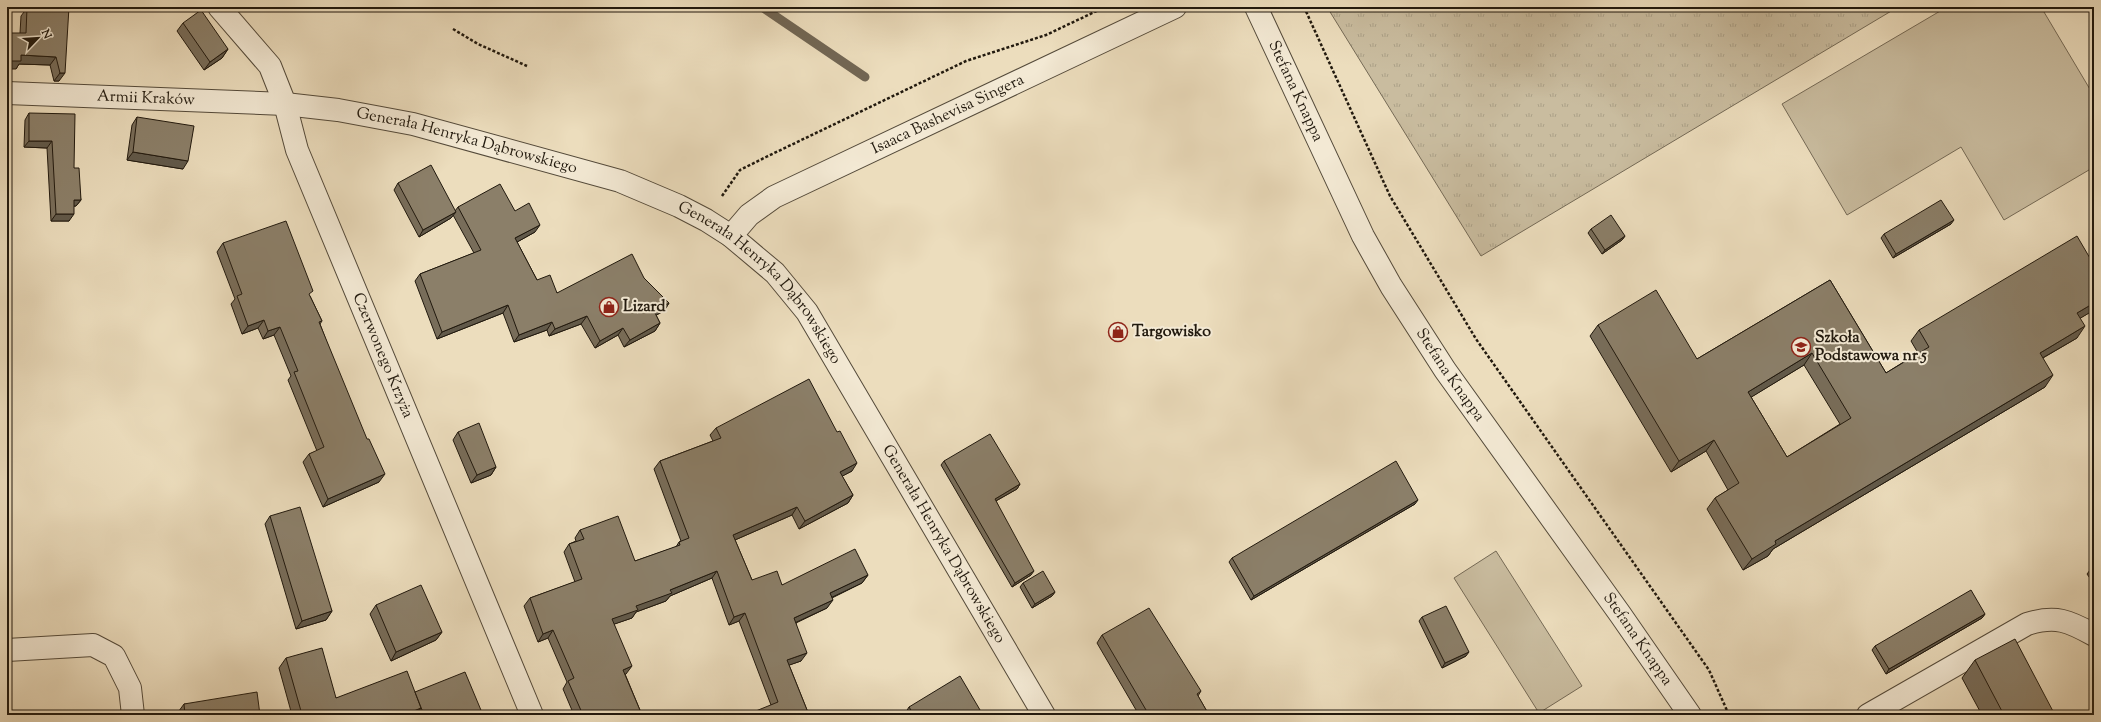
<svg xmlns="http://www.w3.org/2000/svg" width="2101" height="722" font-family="'Sorts Mill Goudy',serif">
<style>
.grass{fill:url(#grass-tufts);stroke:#756a56}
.garden{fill:#c9bc9f;stroke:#756a56}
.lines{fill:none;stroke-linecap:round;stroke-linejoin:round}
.stream{stroke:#716654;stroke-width:9}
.minor-casing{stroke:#544a3a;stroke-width:24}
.path{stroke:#21190e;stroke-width:2.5;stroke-dasharray:3 2;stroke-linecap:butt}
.minor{stroke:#f3e9d4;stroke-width:22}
.wall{fill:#786d5a;stroke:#21190e;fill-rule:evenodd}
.shaded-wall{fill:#61594a;stroke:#21190e}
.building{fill:#8b7f69;stroke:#21190e;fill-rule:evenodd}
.labels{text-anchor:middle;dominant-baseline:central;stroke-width:4;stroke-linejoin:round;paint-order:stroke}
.street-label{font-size:16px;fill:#21190e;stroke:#f3e9d4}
.poi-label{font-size:16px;font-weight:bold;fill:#21190e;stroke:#f3e9d4;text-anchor:start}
</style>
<defs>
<pattern id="grass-tufts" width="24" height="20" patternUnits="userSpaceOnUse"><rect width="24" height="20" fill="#c9bc9f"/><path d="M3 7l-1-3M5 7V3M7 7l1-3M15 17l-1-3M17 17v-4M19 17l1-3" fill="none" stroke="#aca188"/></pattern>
</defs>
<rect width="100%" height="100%" fill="#ecddbd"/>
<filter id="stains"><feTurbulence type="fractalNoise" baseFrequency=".005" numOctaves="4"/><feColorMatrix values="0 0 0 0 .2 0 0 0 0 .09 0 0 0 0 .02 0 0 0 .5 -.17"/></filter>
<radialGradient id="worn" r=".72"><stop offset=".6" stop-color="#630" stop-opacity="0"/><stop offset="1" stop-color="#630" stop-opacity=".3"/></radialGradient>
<polygon class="grass" points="1327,7 1898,7 1481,256"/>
<g class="garden">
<polygon points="1947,7 2041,7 2094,96 2094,167 2004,220 1961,147 1847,215 1782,104"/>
<polygon points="1496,551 1582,686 1539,713 1454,578"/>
</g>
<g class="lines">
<polyline class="stream" points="762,7 865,77"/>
<defs>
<g id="minor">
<path id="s1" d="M219,7L270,66L285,104L297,150L532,715"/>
<path id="s2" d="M1256,7L1363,236L1391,286L1445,370L1620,614L1690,715"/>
<path id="s3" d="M7,93L285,104L338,110L413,124L620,181L679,206L706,220L731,236L775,273L807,312L1044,715"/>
<path id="s4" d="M731,236L749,215L774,197L1175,7"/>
<polyline points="7,650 93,645 114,656 130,688 133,715"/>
<path d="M1868,715L2027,624C2056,615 2069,621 2094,635"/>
</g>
</defs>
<use href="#minor" class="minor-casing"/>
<g class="path">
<polyline points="1304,7 1390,196 1476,339 1709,670 1729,715"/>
<polyline points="453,29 478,44 527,66"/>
<polyline points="722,196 740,170 766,157 966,61 1046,35 1105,7"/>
<polyline points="2092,715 2094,710"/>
</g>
<use href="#minor" class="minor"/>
</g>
<g class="wall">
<polygon points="35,7 69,7 59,81 54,81 50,65 19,64 16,69 20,33 21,16 27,8 36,8"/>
<polygon points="183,23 228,49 222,58 204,70 177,31"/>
<polygon points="29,113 74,168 81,200 76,206 74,206 69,221 51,221 47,148 24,147 25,120"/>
<polygon points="137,117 183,169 127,160 132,125"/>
<polygon points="398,183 455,211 458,207 515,211 535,232 517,242 537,280 557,293 644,278 669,303 664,311 656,315 660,323 655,331 624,347 618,335 595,348 581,324 549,336 547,330 514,342 503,313 437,339 415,281 420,274 474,253 453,215 451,218 419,237 394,190"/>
<polygon points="1951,224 1893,258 1881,238 1884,234"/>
<polygon points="1591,229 1625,236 1622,240 1602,254 1588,233"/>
<polygon points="223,243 310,296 322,321 320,324 379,482 323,507 303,462 309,454 317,451 288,380 291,376 274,335 263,339 258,328 242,334 231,304 235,299 217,252"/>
<path d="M2094,265V310L2080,318L2077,338L2043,358L2045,387L1773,549L1768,556L1743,570L1707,509L1715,498L1728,490L1706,451L1671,472L1590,336L1598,325L1697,359L1830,280L1886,373L1918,353L1911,341L1919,330ZM1804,365L1840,424L1787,457L1751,397Z"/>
<polygon points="716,428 852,471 842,476 853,495 848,503 799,529 792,515 735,540 752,580 782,585 868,575 862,583 832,598 827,608 796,623 801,661 789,665 809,715 771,705 739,621 729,625 712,578 670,596 666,601 636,612 632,618 614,624 626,674 625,674 642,715 574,715 563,689 567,682 548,638 538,642 524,606 530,598 575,582 564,552 569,544 576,541 575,538 580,530 635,561 676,547 679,542 681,541 654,469 660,461 713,441 710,435"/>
<polygon points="458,432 496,467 491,475 471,483 453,440"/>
<polygon points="944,461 1020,484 1017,489 996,501 1031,575 1012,587 941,465"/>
<polygon points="1415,504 1251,600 1229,562 1232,558"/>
<polygon points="270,516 332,611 326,620 296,629 265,524"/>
<polygon points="2094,565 2094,584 2087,574"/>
<polygon points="1023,583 1055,592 1052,596 1032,608 1020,587"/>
<polygon points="376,605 442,632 436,640 391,661 370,614"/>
<polygon points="1985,614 1982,618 1886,674 1872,650 1875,646"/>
<polygon points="1422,617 1466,656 1442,668 1419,621"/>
<polygon points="1102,635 1201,691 1198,696 1209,715 1139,715 1097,643"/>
<polygon points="286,658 336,698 415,692 483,715 292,715 279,668"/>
<polygon points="1975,660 2055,715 1982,715 1962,678"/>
<polygon points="184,704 260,715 176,715"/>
<polygon points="909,707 983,715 904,715"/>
</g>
<g class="shaded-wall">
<polygon points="228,49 222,58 204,70 210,62"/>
<polygon points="21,55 56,57 50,65 19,64 16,69 7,69 7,61"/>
<polygon points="60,73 65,73 59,81 54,81"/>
<polygon points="29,141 52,141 47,148 24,147"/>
<polygon points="133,152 188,161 183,169 127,160"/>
<polygon points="74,200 81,200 76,206 69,206"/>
<polygon points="456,212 451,218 419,237 423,230"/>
<polygon points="56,214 74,214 69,221 51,221"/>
<polygon points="1954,220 1951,224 1893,258 1896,254"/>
<polygon points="540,225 535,232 510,246 515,238"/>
<polygon points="1625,236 1622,240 1602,254 1605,250"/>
<polygon points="669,303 664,311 649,319 654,311"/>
<polygon points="2094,303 2094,310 2069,325 2077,313"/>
<polygon points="508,305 503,313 437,339 442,332"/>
<polygon points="587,316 581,324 549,336 555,329"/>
<polygon points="264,320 258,328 242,334 248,326"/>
<polygon points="552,322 547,330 514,342 519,335"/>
<polygon points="660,323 655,331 624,347 630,340"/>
<polygon points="2085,326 2077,338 2032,364 2040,353"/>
<polygon points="280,327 274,335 263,339 268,331"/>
<polygon points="623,328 618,335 595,348 600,341"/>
<polygon points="1812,353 1804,365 1740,404 1748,392"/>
<polygon points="2053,375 2045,387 1773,549 1768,556 1743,570 1752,559 1775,541"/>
<polygon points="1714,440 1706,451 1671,472 1679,461"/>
<polygon points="857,463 852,471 835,480 840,472"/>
<polygon points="496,467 491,475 471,483 477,475"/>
<polygon points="385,474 379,482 323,507 328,499"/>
<polygon points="1020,484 1017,489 992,503 995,499"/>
<polygon points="853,495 848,503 799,529 805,521"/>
<polygon points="1418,500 1415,504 1251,600 1254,596"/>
<polygon points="797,507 792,515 728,543 733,535"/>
<polygon points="717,571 712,578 670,596 666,601 636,612 632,618 606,627 612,619 636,606 670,590"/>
<polygon points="1034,571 1031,575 1012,587 1015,583"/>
<polygon points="868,575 862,583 824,601 830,593"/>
<polygon points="1055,592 1052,596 1032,608 1035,604"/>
<polygon points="833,600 827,608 788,626 794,618"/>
<polygon points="332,611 326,620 296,629 302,621"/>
<polygon points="745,613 739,621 729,625 734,617"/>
<polygon points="1985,614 1982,618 1886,674 1889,669"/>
<polygon points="553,630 548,638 538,642 543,634"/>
<polygon points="442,632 436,640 391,661 396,652"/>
<polygon points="1469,652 1466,656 1442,668 1445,663"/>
<polygon points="807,653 801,661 781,668 787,660"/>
<polygon points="632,666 626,674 618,678 623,670"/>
<polygon points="421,708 416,715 404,715"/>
</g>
<g class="building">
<polygon points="43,7 69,7 65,73 60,73 56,57 21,55 21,61 7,61 7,33 26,33 27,8 44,9"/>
<polygon points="201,10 228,49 210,62 183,23"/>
<polygon points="29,113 75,114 74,168 79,168 81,200 74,200 74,214 56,214 52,141 29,141"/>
<polygon points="137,117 194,126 188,161 133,152"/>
<polygon points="431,165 456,212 423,230 398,183"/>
<polygon points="500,184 515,211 529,203 540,225 515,238 537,280 550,275 557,293 632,254 644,278 669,303 654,311 660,323 630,340 623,328 600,341 587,316 555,329 552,322 519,335 508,305 442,332 420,274 481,250 458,207"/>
<polygon points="1941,200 1954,220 1896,254 1884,234"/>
<polygon points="1611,215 1625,236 1605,250 1591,229"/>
<polygon points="286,221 313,291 309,294 322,321 319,322 367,439 369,439 385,474 328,499 309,454 324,447 294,372 298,371 280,327 268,331 264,320 248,326 237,296 242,294 223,243"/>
<path d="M2077,236L2094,265V303L2077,313L2085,326L2040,353L2053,375L1775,541L1776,544L1752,559L1715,498L1739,483L1714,440L1679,461L1598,325L1656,290L1697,359L1830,280L1886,373L1929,347L1919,330ZM1812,353L1851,418L1787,457L1748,392Z"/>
<polygon points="809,379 837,432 840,431 857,463 840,472 853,495 805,521 797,507 733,535 752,580 777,571 782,585 855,549 868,575 830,593 833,600 794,618 807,653 787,660 809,715 746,715 778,702 745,613 734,617 717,571 670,590 672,593 636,606 638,610 612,619 632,666 623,670 642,715 583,715 568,681 574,678 553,630 543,634 530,598 582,579 569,544 584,539 580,530 618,516 635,561 680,545 679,542 689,538 660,461 721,438 716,428"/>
<polygon points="479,423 496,467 477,475 458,432"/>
<polygon points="990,434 1020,484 995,499 1034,571 1015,583 944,461"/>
<polygon points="1396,461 1418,500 1254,596 1232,558"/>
<polygon points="300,507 332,611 302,621 270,516"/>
<polygon points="1043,571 1055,592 1035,604 1023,583"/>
<polygon points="421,585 442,632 396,652 376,605"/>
<polygon points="1971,590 1985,614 1889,669 1875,646"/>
<polygon points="1446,606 1469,652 1445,663 1422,617"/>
<polygon points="1149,608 1201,691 1197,694 1209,715 1149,715 1102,635"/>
<polygon points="2015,639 2055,715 2004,715 1975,660"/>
<polygon points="322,648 336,698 407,671 421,708 404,715 299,715 298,712 301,711 286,658"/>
<polygon points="465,672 483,715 424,715 415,692"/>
<polygon points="960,676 983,715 914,715 909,707"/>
<polygon points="257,692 260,715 185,715 184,704"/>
</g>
<defs>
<symbol id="shop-ring" viewBox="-11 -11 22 22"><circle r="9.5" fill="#f3e9d4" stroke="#8f2418" stroke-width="1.5"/><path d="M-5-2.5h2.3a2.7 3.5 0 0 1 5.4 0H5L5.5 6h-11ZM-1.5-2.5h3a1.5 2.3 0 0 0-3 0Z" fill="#8f2418"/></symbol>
<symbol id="school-ring" viewBox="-11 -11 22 22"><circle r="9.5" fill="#f3e9d4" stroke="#8f2418" stroke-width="1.5"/><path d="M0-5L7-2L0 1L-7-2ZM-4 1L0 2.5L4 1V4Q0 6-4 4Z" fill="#8f2418"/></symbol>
</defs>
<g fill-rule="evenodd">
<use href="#shop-ring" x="598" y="296" width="22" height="22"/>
<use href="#shop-ring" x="1107" y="321" width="22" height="22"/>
<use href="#school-ring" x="1790" y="336" width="22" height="22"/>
</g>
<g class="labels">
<g class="street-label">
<text stroke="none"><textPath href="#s2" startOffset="93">Stefana Knappa</textPath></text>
<text stroke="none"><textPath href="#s3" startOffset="139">Armii Kraków</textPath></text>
<text stroke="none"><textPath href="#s4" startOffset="251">Isaaca Bashevisa Singera</textPath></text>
<text stroke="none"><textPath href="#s3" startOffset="464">Generała Henryka Dąbrowskiego</textPath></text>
<text stroke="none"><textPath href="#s3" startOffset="800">Generała Henryka Dąbrowskiego</textPath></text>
<text stroke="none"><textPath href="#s1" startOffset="389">Czerwonego Krzyża</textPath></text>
<text stroke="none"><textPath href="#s2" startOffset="417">Stefana Knappa</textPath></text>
<text stroke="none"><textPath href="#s3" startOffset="1124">Generała Henryka Dąbrowskiego</textPath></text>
<text stroke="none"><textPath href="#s2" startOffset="741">Stefana Knappa</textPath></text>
</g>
<g class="poi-label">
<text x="623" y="307">Lizard</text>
<text x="1132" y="332">Targowisko</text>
<text x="1815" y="338">Szkoła<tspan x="1815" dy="18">Podstawowa nr 5</tspan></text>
</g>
</g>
<rect width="2101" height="722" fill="none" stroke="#ecddbd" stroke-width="24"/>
<rect x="8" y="8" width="2085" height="706" fill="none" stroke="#21190e" stroke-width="2"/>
<rect x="12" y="12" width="2077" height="698" fill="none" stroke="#21190e"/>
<g transform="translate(38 38) rotate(65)" stroke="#f3e9d4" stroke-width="3" paint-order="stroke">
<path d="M0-3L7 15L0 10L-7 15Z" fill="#21190e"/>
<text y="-6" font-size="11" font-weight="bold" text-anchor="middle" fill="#21190e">N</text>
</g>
<rect width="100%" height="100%" filter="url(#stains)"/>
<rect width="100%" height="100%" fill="url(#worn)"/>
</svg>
